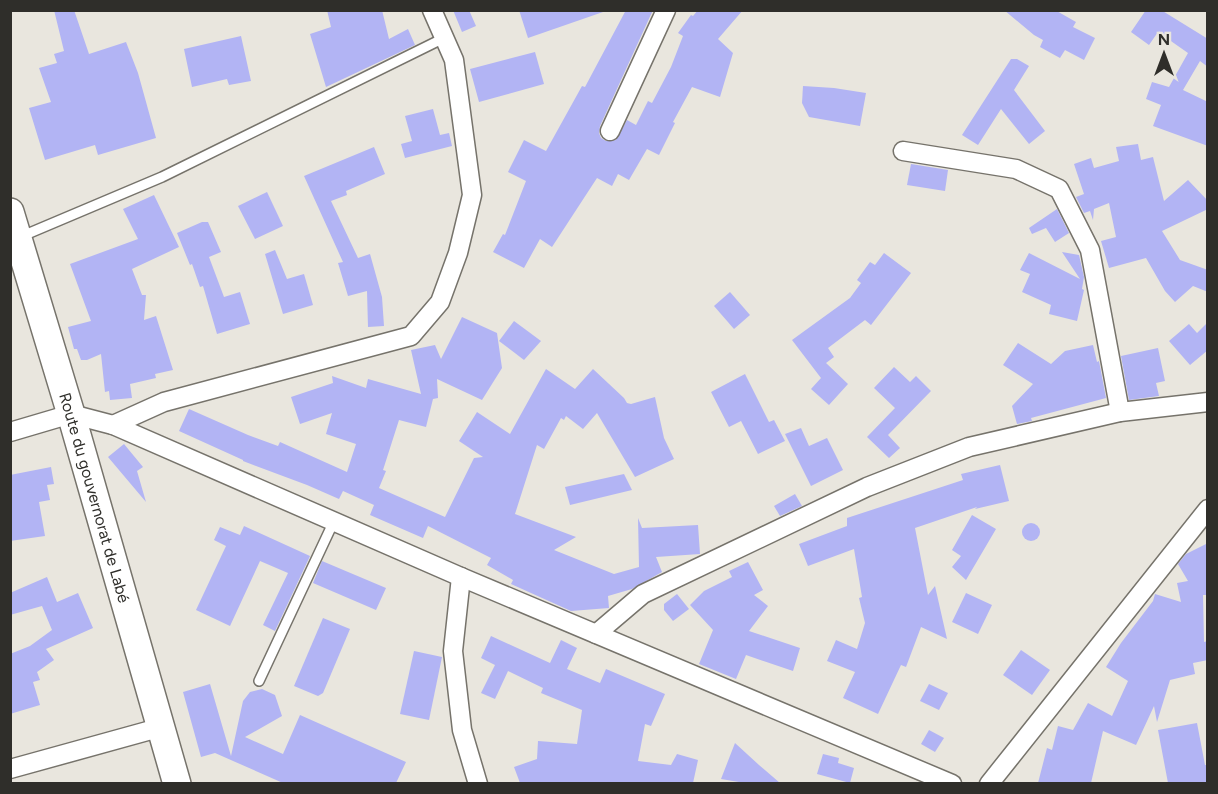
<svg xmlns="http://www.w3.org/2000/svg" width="1218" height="794" font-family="Figtree,sans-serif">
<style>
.building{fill:#b2b4f4}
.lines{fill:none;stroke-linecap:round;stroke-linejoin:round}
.lane-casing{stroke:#76736b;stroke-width:12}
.street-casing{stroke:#76736b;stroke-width:21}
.secondary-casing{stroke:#76736b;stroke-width:30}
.lane{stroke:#fff;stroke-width:9}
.street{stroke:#fff;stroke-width:18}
.secondary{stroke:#fff;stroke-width:27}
.labels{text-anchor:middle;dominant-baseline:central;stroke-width:6;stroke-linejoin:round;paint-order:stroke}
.street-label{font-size:16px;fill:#2f2e2a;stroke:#e9e6de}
</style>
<rect width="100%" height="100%" fill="#e9e6de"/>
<g class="building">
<polygon points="54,10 74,10 89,54 126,42 138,73 156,138 98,155 95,145 45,160 29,108 51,102 39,68 57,63 54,54 64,51"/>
<polygon points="327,10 382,10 389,39 408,29 415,45 326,87 310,34 331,27"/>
<polygon points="453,10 469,10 476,26 462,32"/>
<polygon points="519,10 603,10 603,12 528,38"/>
<polygon points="626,10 653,10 600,126 599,133 601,138 606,141 616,140 627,120 636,125 648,101 652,103 671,67 683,36 678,33 691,15 693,16 698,10 743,10 718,39 733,53 720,97 692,87 673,122 675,123 659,155 647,149 629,180 618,174 612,186 597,178 552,247 540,239 524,268 493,252 503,234 505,235 526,181 508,172 524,140 546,151 582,86 585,87"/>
<polygon points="1004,10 1055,10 1076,22 1073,27 1095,38 1084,60 1065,50 1060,58 1040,47 1043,40 1034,35"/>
<polygon points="1146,10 1161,10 1208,39 1208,67 1200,61 1183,90 1208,102 1208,146 1153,126 1161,105 1146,99 1152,82 1169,87 1188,53 1158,32 1149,45 1131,32"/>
<polygon points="241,36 251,81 229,85 227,79 192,87 184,49"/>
<polygon points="535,52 544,84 479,102 470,69"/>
<polygon points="1011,59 1017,59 1029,66 1014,90 1045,131 1029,144 1001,109 978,145 962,135"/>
<polygon points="803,86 834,88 866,93 860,126 809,117 802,103"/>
<polygon points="433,109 440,135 449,133 452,146 405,158 401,144 412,141 405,116"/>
<polygon points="1138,144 1141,160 1153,157 1164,201 1188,180 1208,201 1208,209 1162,231 1180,260 1208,270 1208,292 1193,286 1175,302 1165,291 1146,258 1109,268 1101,241 1116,237 1109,203 1094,209 1093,220 1090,211 1084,213 1076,197 1084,194 1074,164 1091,158 1094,168 1119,161 1116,147"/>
<polygon points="374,147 385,174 346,191 347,195 331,201 358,258 370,254 382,297 384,326 368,327 367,291 348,296 338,263 343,262 304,176"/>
<polygon points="911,164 948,170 945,191 907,185"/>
<polygon points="267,192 283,226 255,239 238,206"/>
<polygon points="154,195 179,247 132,269 142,295 146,295 144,320 156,316 173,370 155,374 156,378 130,384 132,398 110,400 109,391 105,392 101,354 87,360 81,360 77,349 74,349 68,327 91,321 70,264 138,239 123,209"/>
<polygon points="1057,209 1069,233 1055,242 1046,228 1032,234 1029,228"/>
<polygon points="202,222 208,222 221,252 209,257 224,297 240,292 250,324 217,334 203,286 200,287 192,264 190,265 177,233"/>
<polygon points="275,250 287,279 304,274 313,305 283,314 265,254"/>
<polygon points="1062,252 1079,255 1084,277 1082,289 1084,290 1077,321 1049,314 1051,305 1022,292 1030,274 1020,270 1029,253 1080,279"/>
<polygon points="884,253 911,273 871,325 865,320 828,348 834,357 826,363 848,384 829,405 811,389 821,378 792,340 850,298 861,283 857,280 870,262 875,265"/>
<polygon points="730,292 750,315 734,329 714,306"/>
<polygon points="462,317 497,333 502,368 482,400 437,379 438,398 433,399 426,427 399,420 383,470 386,471 379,488 445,517 474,458 483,457 459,441 477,412 510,434 546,369 575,389 593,369 624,398 627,403 631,404 655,397 664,438 674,459 635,477 597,413 583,429 566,416 564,420 561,418 544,449 537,445 515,514 576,537 554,550 614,574 639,567 638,518 642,528 698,525 700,554 656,557 662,572 632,589 608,596 609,608 571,611 511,584 513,580 487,565 491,558 428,526 423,538 370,515 374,505 343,491 339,499 307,485 243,461 243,460 179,431 189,409 248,435 278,446 280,442 347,472 356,444 326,434 332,413 300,424 291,397 333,383 332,376 366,388 368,379 421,394 411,350 435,345 441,359"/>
<polygon points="514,321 541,341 524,360 499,341"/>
<polygon points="1208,322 1208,350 1190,365 1169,341 1189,324 1197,333"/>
<polygon points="1018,343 1051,364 1065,351 1093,345 1097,362 1099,361 1106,398 1031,418 1032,421 1017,424 1012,406 1033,384 1003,365"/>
<polygon points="1158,348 1165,381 1156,383 1159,396 1129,400 1121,356"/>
<polygon points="894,367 910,382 916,376 931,391 888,435 900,448 889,458 867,437 895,408 874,388"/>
<polygon points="745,374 769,422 774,420 785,441 758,454 741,421 729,427 711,392"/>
<polygon points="801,428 809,446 827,438 843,470 811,486 785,434"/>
<polygon points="124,444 143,467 137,471 146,502 108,457"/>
<polygon points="1000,465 1009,501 975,509 977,507 915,528 928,595 935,586 947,639 921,627 906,667 901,665 878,714 843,698 855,672 827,661 836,640 857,649 865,623 859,598 862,597 854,549 808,566 799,544 847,526 847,518 963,480 961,474"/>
<polygon points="51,467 54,484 47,485 50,500 39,502 45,536 10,541 10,475"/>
<polygon points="624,474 632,490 570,505 565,487"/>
<polygon points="795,494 802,506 780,516 774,506"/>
<polygon points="972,515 996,529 966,580 952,567 961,556 952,550"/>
<circle cx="1031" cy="532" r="9"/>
<polygon points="244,526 310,556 275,631 263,625 288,573 260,561 230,626 196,610 226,546 214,540 220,527 240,535"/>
<polygon points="1208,543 1208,595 1203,595 1204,642 1208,641 1208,660 1193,663 1195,674 1170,680 1157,722 1154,706 1136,745 1103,731 1091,783 1038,783 1047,748 1052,750 1058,726 1073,730 1088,703 1112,716 1128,681 1106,667 1121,643 1153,601 1155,594 1181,602 1177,583 1188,581 1178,564 1186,554"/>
<polygon points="322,561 386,588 376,610 313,583"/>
<polygon points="748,562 763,590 754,595 768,606 749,631 800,648 793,671 746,655 736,679 699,664 713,630 690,605 704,591 732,577 729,571"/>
<polygon points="47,577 57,602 78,593 93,628 46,649 54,660 37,672 40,680 33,682 40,705 10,714 10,654 30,646 52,630 42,606 10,615 10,593"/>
<polygon points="966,593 992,605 978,634 952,622"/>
<polygon points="677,594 689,609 673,621 664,610 664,604"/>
<polygon points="323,618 350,629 323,693 318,696 294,686"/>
<polygon points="491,636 550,663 561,640 577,648 567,669 600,683 606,669 665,694 651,726 645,724 638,761 671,765 677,754 698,760 693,783 520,783 514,767 537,759 538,741 577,744 582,710 541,693 543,688 508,671 495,699 481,693 495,665 481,658"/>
<polygon points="1021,650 1050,670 1032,695 1003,675"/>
<polygon points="414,651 442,657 429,720 400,714"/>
<polygon points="210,684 231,756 243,701 250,692 262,689 275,695 282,716 245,737 283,754 300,715 406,762 396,783 283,783 215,753 201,757 183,692"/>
<polygon points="929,684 948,693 939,710 920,701"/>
<polygon points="1197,723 1205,765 1208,765 1208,783 1168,783 1158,730"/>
<polygon points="929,730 944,738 935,752 921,744"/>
<polygon points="735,743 759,765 780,783 745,783 721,779"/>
<polygon points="823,754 839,758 838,763 854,768 850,783 817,774"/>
</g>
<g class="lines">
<defs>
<g id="lane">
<polyline points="20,237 162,177 444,38"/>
<polyline points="259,681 334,521"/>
</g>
<g id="street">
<polyline points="610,131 666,10"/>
<polyline points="903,151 1016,169 1059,189 1090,250 1120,412"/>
<polyline points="113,425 164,402 411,336 440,302 458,253 472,195 454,60 432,10"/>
<polyline points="10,432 71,414 113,425 461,577 952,784"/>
<polyline points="461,577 453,651 462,730 478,784"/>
<polyline points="596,634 643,594 867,487 969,447 1120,412 1208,402"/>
<polyline points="10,769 162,727"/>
<polyline points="989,784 1208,509"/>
</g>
<g id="secondary">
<path id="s1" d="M10,212L71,414L177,784"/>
</g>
</defs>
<use href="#lane" class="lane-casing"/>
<use href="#street" class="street-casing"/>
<use href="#secondary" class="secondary-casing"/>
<use href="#lane" class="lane"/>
<use href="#street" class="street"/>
<use href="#secondary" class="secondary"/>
</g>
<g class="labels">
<g class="street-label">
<text stroke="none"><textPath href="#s1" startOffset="298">Route du gouvernorat de Labé</textPath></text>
</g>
</g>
<rect width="1218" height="794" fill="none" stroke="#2f2e2a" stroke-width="24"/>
<g transform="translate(1164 54)" stroke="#e9e6de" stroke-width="4.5" paint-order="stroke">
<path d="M0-4.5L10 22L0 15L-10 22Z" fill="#2f2e2a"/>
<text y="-9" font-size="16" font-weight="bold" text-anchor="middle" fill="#2f2e2a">N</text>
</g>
</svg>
